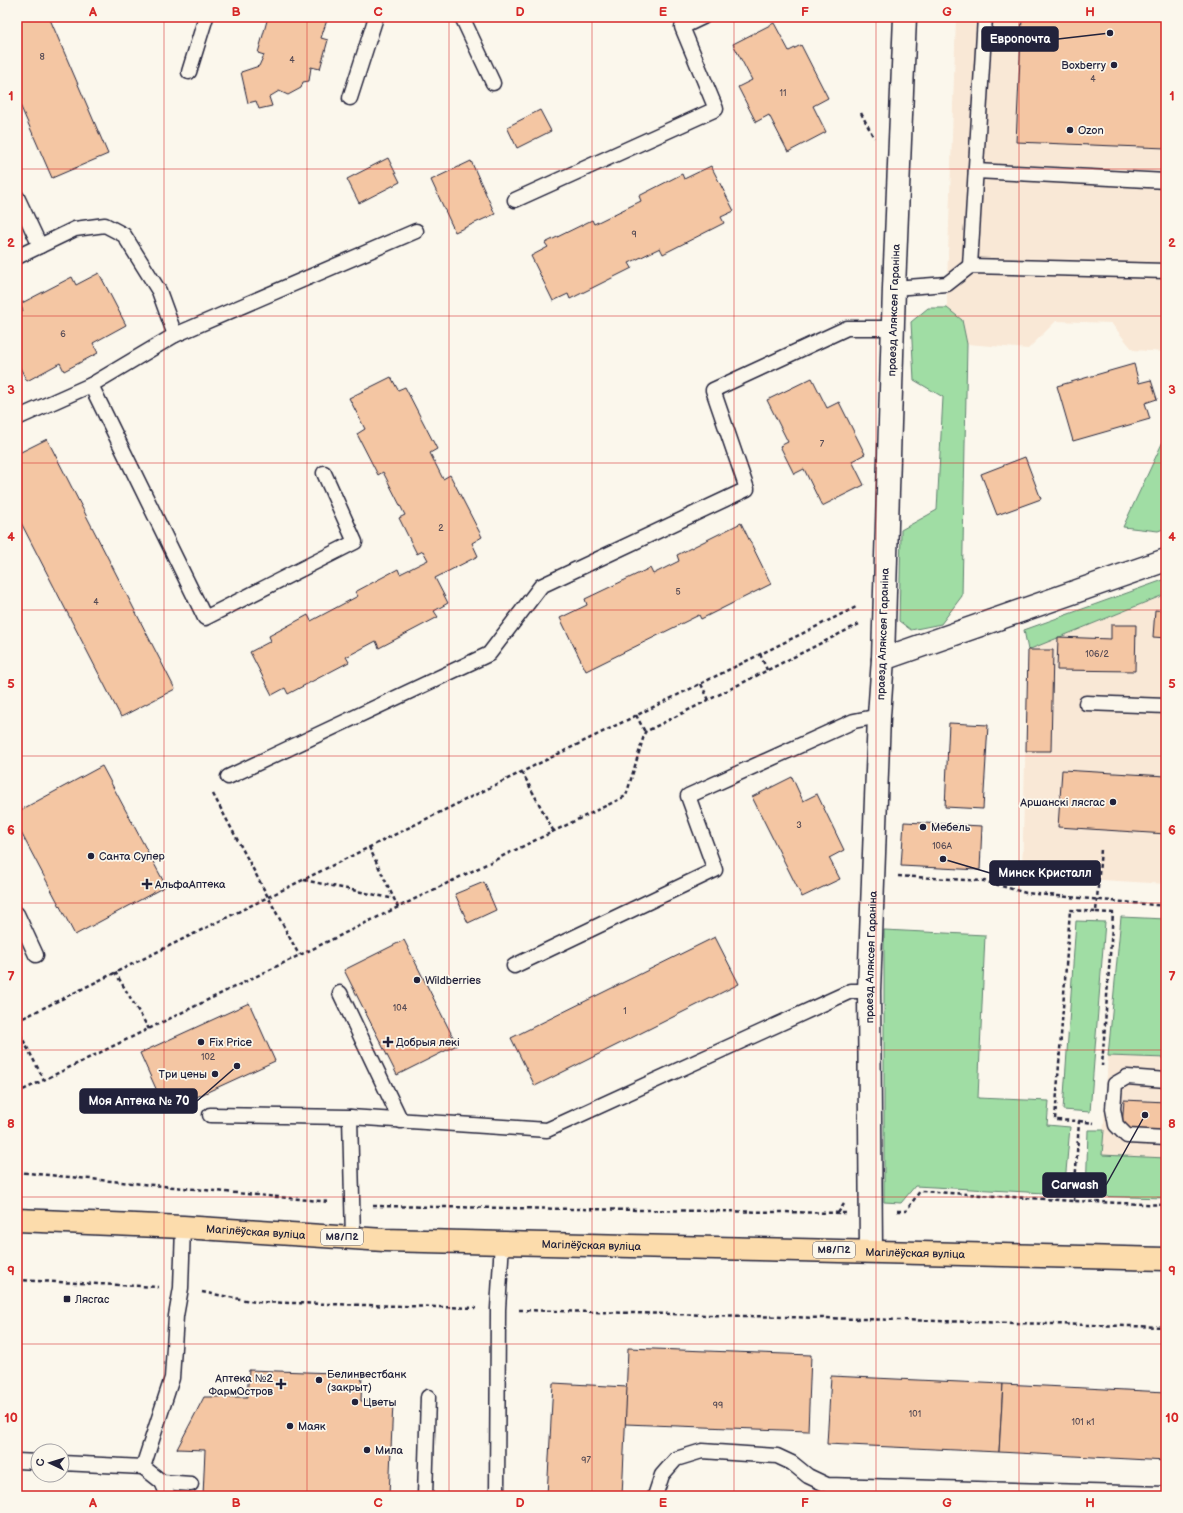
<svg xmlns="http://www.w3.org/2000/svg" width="1183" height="1513" font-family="'Balsamiq Sans',sans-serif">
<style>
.built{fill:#f9e8d6}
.green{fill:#a0dda4;stroke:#618070}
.building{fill:#f4c6a3;stroke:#22223b}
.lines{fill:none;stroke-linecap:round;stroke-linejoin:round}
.lane-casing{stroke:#22223b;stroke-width:17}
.street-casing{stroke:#22223b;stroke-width:25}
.secondary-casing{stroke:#22223b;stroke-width:25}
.primary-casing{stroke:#22223b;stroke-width:25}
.path{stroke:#22223b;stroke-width:2.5;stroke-dasharray:4 3;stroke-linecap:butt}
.lane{stroke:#fbf7ec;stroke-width:14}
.street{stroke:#fbf7ec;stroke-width:22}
.secondary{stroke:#fbf7ec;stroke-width:22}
.primary{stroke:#fcdcac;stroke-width:22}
.grid{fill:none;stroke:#d62828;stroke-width:1;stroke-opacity:0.55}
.poi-dot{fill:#22223b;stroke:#fbf7ec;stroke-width:1.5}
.labels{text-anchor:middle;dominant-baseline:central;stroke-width:3.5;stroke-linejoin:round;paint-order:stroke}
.number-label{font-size:9px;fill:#564b55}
.shield{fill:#fbf7ec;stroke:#636270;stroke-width:1}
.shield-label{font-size:10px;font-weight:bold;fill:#22223b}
.poi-label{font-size:11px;fill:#22223b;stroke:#fbf7ec;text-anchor:start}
.street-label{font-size:11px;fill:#22223b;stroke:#fbf7ec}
.leader{fill:none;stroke:#22223b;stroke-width:1.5}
.callout-dot{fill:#22223b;stroke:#fbf7ec;stroke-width:1.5}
.callout{fill:#22223b;stroke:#22223b;stroke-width:1.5}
.callout-label{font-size:12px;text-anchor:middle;font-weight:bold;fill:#fff}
.neatline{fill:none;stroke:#d62828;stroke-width:1.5}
.grid-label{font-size:13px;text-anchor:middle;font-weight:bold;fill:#d62828}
</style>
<rect width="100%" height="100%" fill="#fbf7ec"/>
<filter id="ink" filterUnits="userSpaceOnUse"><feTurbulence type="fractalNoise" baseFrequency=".025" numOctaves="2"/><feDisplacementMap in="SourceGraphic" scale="8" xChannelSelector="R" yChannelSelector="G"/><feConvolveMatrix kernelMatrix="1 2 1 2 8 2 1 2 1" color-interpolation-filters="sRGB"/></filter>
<g filter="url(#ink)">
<g class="built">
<polygon points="956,17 1166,17 1166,352 1133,350 1111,323 1056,321 1028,349 967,344 962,320 947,308 947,284"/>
<polygon points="1166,594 1166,884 1022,875 1028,650"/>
<polygon points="1108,1056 1166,1058 1166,1158 1102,1155"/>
</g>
<g class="green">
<polygon points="928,308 947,308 962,320 967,344 962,596 941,624 911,630 899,621 901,530 937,510 943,397 914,380 911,322"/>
<polygon points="1166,435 1166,528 1158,531 1123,527"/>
<polygon points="1166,579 1166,594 1028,650 1024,630"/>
<polygon points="1121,917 1166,919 1166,1058 1108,1056"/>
<polygon points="1076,921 1105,922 1090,1112 1063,1110"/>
<polygon points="884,930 985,935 978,1098 1049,1101 1047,1125 1070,1127 1064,1194 915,1186 901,1203 884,1202"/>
<polygon points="1088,1130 1104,1130 1102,1155 1166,1158 1166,1198 1086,1196"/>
</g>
<g class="building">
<polygon points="17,17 49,17 108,154 52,178 17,98"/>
<polygon points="268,17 328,17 321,38 328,40 320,69 311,67 309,81 303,82 301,88 288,95 279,91 269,97 272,106 259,109 256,101 248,103 241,72 259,66 264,55 258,53"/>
<polygon points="1022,17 1166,17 1166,148 1016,142"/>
<polygon points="774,23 789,51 801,45 828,98 813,106 826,132 788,152 769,115 756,122 738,87 752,80 733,44"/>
<polygon points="540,110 551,131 517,148 507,127"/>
<polygon points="388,158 400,182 359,203 347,179"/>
<polygon points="471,161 495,214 455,232 431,180"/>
<polygon points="711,166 734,211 721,217 724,223 663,254 660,248 629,263 632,268 570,299 568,294 553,301 531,256 548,247 545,243 592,220 594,224 641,201 639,196 682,174 684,179"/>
<polygon points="99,273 126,325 93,343 98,353 64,371 60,363 27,381 17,362 17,314 23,311 20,304 72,277 76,285"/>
<polygon points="1134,364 1139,383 1151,380 1157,399 1145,403 1150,419 1073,441 1057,386"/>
<polygon points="391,377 398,390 405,387 437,449 430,453 443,479 450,475 482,537 472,543 478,556 435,578 448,603 434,611 438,617 379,648 376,641 346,657 349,662 288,694 285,688 272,695 250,652 271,641 269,636 308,615 311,621 358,596 355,592 398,569 400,574 428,560 423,551 417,554 399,518 405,515 383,472 378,475 357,434 365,429 349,398"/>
<polygon points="812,378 827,408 839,402 865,454 852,461 864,485 822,506 804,469 794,474 780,446 788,442 767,400"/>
<polygon points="47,439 175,689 121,717 17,515 17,454"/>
<polygon points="1025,457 1041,499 997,515 981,474"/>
<polygon points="741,523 771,584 701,619 699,615 586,671 560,618 587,605 585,599 650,568 653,574 679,561 677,555"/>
<polygon points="1155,610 1166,611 1166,638 1153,637"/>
<polygon points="1111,625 1136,625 1135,671 1057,670 1058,637 1111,639"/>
<polygon points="1028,650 1053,650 1051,751 1026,751"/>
<polygon points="949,723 988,725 983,809 945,807"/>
<polygon points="102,766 166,886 75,935 17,825 17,812"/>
<polygon points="1062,770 1166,776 1166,834 1058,827"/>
<polygon points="792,777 803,801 817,794 844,850 829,858 840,879 802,897 752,797"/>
<polygon points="904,822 982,826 980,870 901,866"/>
<polygon points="484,882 496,910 468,923 455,894"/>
<polygon points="715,937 739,984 535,1086 511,1038"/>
<polygon points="404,940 457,1045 397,1075 344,970"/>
<polygon points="249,1003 275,1061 166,1111 140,1053"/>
<polygon points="1124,1100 1166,1102 1166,1131 1122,1128"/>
<polygon points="628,1348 811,1355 808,1431 625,1424"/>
<polygon points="249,1370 362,1374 361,1401 393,1402 389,1496 203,1496 205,1450 177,1449 204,1397 247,1397"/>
<polygon points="831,1376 1003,1384 999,1452 827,1444"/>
<polygon points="553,1383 627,1387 622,1496 547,1496"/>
<polygon points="1003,1384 1166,1392 1166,1461 999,1452"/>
</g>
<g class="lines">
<defs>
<g id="lane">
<polyline points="462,17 493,83"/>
<polyline points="189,72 206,17"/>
<polyline points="350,98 376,17"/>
<polyline points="976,171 1166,181"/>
<polyline points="17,197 40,246"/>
<polyline points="515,200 716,109 682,27 703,17"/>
<polyline points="17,257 75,229 105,225 124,235 159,291 175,335 91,385 17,418"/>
<polyline points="970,266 985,17"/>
<polyline points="894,288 947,284 970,266 1166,271"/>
<polyline points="175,335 416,231"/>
<polyline points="91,385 205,618 355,542 324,473"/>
<polyline points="1086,703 1166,706"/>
<polyline points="228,777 489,654 541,586 747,489 713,390 847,328 893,328"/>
<polyline points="17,914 36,955"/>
<polyline points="514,966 715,870 688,796 854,721 879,716"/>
<polyline points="340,993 401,1121"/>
<polyline points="1166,1080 1127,1077 1115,1084 1113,1109 1116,1125 1127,1136 1166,1138"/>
<polyline points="210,1115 350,1117 547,1130 851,991 869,991"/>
<polyline points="350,1117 353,1238"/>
<polyline points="17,1461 38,1462"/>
<polyline points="62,1463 143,1467 172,1378 176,1316 181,1288 183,1227"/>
<polyline points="143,1467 162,1482 191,1484"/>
<polyline points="162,1482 168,1496"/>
<polyline points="425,1496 428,1397"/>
<polyline points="497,1496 498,1309 502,1242"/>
<polyline points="655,1496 662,1475 676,1459 702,1451 777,1456 792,1463 808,1476 827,1485 1166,1494"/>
</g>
<g id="street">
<path id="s1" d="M883,659L894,288L905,17"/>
</g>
<g id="secondary">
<path id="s2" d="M871,1251L869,991L879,716L883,659L1166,560"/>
</g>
<g id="primary">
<path id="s3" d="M17,1220L183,1227L384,1240L1166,1259"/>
</g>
</defs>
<use href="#lane" class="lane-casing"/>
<use href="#street" class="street-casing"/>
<use href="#secondary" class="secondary-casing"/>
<use href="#primary" class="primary-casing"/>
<g class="path">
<polyline points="861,113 874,138"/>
<polyline points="760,654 767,670"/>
<polyline points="701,684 709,700"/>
<polyline points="636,715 645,732"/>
<polyline points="522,772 554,832"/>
<polyline points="213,794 299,955"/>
<polyline points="369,847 398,907"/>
<polyline points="898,876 984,881 1026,893 1166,906"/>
<polyline points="304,880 395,899"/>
<polyline points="1096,912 1113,913 1102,1066"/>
<polyline points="115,972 149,1029"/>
<polyline points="17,1021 858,606"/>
<polyline points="17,1028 44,1080"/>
<polyline points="17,1093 626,796 645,732 859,624"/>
<polyline points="1079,1121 1094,1123"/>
<polyline points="17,1172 330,1202"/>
<polyline points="1074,1201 1079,1121 1055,1120 1070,910 1096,912 1101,849"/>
<polyline points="373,1206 846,1213"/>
<polyline points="897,1211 906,1211 920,1191 1074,1201 1166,1205"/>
<polyline points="838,1213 844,1204"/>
<polyline points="17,1280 159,1287"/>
<polyline points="202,1292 256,1302 476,1308"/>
<polyline points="519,1310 1166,1327"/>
</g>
<use href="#lane" class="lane"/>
<use href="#street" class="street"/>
<use href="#secondary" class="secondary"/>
<use href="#primary" class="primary"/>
</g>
</g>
<path class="grid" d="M164,17V1496M307,17V1496M449,17V1496M592,17V1496M734,17V1496M876,17V1496M1019,17V1496M17,169H1166M17,316H1166M17,463H1166M17,610H1166M17,756H1166M17,903H1166M17,1050H1166M17,1197H1166M17,1344H1166"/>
<g class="poi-dot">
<circle cx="1114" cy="65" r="4"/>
<circle cx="1070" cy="130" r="4"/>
<circle cx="1113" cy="802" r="4"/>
<circle cx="923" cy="827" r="4"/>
<circle cx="91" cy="856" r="4"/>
<path d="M145 878h4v4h4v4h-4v4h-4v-4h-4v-4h4z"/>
<circle cx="417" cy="980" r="4"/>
<circle cx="201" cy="1042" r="4"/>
<path d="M386 1036h4v4h4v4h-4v4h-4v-4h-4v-4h4z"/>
<circle cx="215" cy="1074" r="4"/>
<rect x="63" y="1295" width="8" height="8" rx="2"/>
<circle cx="319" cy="1380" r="4"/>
<path d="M279 1378h4v4h4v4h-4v4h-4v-4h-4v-4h4z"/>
<circle cx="355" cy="1402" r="4"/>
<circle cx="290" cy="1426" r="4"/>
<circle cx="367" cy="1450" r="4"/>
</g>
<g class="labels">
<g class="number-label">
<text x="42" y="57">8</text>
<text x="292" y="60">4</text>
<text x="1093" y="79">4</text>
<text x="783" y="93">11</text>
<text x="634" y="234">9</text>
<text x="63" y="334">6</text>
<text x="822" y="444">7</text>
<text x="441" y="528">2</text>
<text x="678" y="592">5</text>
<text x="96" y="602">4</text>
<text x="1097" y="654">106/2</text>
<text x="799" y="825">3</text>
<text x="942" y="846">106А</text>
<text x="400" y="1008">104</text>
<text x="625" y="1011">1</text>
<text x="208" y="1057">102</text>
<text x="718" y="1405">99</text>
<text x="915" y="1414">101</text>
<text x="1083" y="1422">101 к1</text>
<text x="586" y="1460">97</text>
</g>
<g class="shield">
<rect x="321" y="1229" width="42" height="16" rx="3"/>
<rect x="813" y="1242" width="42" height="16" rx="3"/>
</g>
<g class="shield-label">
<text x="342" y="1237">М8/П2</text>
<text x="834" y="1250">М8/П2</text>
</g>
<g class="poi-label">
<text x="1106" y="65" text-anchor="end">Boxberry</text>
<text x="1078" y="130">Ozon</text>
<text x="1105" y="802" text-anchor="end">Аршанскі лясгас</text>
<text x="931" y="827">Мебель</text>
<text x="99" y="856">Санта Супер</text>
<text x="155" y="884">АльфаАптека</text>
<text x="425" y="980">Wildberries</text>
<text x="209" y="1042">Fix Price</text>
<text x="396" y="1042">Добрыя лекі</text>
<text x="207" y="1074" text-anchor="end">Три цены</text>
<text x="75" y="1299">Лясгас</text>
<text x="327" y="1374">Белинвестбанк<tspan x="327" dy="13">(закрыт)</tspan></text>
<text x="273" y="1378" text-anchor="end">Аптека №2<tspan x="273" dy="13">ФармОстров</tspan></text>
<text x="363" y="1402">Цветы</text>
<text x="298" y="1426">Маяк</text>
<text x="375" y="1450">Мила</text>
</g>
<g class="street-label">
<text stroke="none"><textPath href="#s1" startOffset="349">праезд Аляксея Гараніна</textPath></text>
<text transform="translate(883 634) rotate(-88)">праезд Аляксея Гараніна</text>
<text stroke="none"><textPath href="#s2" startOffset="294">праезд Аляксея Гараніна</textPath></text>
<text stroke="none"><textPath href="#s3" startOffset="239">Магілёўская вуліца</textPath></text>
<text stroke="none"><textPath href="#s3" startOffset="575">Магілёўская вуліца</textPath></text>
<text stroke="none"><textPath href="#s3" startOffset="899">Магілёўская вуліца</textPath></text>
</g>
</g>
<path class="leader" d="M1110 33L1058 39M943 859L990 873M237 1066L197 1101M1145 1115L1106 1185"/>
<g class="callout-dot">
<circle cx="1110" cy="33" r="4"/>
<circle cx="943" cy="859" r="4"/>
<circle cx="237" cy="1066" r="4"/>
<circle cx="1145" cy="1115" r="4"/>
</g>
<g class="callout">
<rect x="982" y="27" width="76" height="24" rx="4"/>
<rect x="990" y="861" width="110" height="24" rx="4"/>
<rect x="80" y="1089" width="117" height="24" rx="4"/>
<rect x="1043" y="1173" width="63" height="24" rx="4"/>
</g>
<g class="callout-label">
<text x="1020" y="43">Европочта</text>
<text x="1045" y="877">Минск Кристалл</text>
<text x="139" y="1105">Моя Аптека № 70</text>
<text x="1075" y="1189">Carwash</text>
</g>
<rect width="1183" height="1513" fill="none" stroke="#fbf7ec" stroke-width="44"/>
<g transform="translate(50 1463) rotate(274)"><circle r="19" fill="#fbf7ec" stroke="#a4a2a5"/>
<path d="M0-3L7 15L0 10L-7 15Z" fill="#22223b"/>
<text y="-6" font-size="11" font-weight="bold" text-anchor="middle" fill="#22223b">С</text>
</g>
<rect x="22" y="22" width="1139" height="1469" class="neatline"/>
<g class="grid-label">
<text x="93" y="16">A</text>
<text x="236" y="16">B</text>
<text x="378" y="16">C</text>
<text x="520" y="16">D</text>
<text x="663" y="16">E</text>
<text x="805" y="16">F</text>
<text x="947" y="16">G</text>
<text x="1090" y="16">H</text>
<text x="11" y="100">1</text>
<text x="1172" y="100">1</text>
<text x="11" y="247">2</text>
<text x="1172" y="247">2</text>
<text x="11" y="394">3</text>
<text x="1172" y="394">3</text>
<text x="11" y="541">4</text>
<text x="1172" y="541">4</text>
<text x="11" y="688">5</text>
<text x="1172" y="688">5</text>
<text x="11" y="834">6</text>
<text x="1172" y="834">6</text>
<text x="11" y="981">7</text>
<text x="1172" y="981">7</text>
<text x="11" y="1128">8</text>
<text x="1172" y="1128">8</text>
<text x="11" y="1275">9</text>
<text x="1172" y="1275">9</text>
<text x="11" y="1422">10</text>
<text x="1172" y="1422">10</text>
<text x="93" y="1507">A</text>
<text x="236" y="1507">B</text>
<text x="378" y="1507">C</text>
<text x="520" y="1507">D</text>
<text x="663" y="1507">E</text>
<text x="805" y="1507">F</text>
<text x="947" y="1507">G</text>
<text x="1090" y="1507">H</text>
</g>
</svg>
